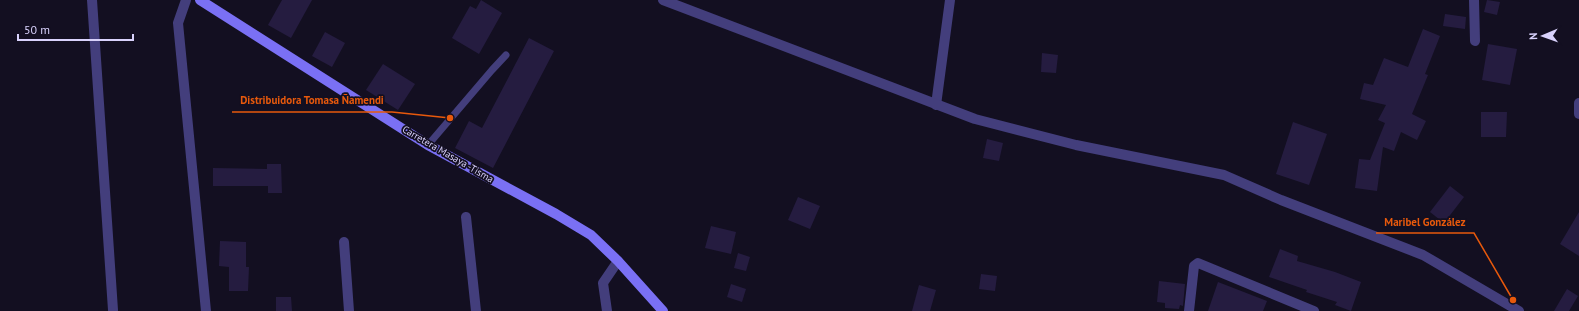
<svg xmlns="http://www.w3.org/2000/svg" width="1579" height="311" font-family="'PT Sans',sans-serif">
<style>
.building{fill:#251c40}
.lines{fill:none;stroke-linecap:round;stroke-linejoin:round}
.service{stroke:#433e7c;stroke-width:7}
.minor{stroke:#433e7c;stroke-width:10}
.tertiary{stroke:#433e7c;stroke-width:10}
.secondary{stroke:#7a70f4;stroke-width:10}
.labels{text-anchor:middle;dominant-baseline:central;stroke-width:3.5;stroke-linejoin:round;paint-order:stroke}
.street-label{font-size:10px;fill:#d9d2fc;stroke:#130f21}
.leader{fill:none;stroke:#e8590c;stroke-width:1.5}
.callout-dot{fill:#e8590c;stroke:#130f21;stroke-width:1.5}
.callout-label{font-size:11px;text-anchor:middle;font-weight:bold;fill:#e8590c;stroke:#130f21;stroke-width:3.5;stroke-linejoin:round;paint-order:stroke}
</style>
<rect width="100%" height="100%" fill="#130f21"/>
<g class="building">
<polygon points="282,0 312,0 291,38 268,25"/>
<polygon points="481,0 502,13 479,54 452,38 470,6 476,9"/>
<polygon points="1487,0 1500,2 1497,15 1484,12"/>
<polygon points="1445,14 1466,17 1465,29 1443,26"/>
<polygon points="1423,29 1440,36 1425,74 1428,75 1412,114 1426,121 1417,140 1401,132 1394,151 1383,147 1377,191 1355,188 1359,159 1370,160 1385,123 1378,120 1386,105 1360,99 1364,83 1373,85 1384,58 1408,67"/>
<polygon points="325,32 345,43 332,67 312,56"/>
<polygon points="529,38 554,51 493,168 455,148 469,121 482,128"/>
<polygon points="1488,44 1517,49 1510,85 1482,80"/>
<polygon points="1042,53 1058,55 1056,73 1041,72"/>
<polygon points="383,64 415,84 398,110 366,90"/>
<polygon points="1481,112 1507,112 1506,137 1481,137"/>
<polygon points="1293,122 1327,134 1309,185 1276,174"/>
<polygon points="987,139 1003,143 999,161 983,158"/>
<polygon points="267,164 281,164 282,193 268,193 268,186 213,186 213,168 267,169"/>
<polygon points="1450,186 1464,197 1444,223 1430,212"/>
<polygon points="798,197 820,206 810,229 788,220"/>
<polygon points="1579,212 1579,256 1560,244"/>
<polygon points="711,226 736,232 731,254 705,248"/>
<polygon points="220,241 246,242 246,267 249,267 248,291 229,291 229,267 219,266"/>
<polygon points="1280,249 1298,256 1297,261 1335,272 1361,282 1351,311 1335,305 1337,302 1306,292 1307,290 1269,277"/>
<polygon points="738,253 750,257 746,271 734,268"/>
<polygon points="981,274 997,276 995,291 979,289"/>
<polygon points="1159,281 1185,284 1183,306 1180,305 1179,309 1165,308 1165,303 1157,302"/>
<polygon points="1218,282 1267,301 1263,311 1208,311"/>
<polygon points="731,284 746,289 742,302 727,297"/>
<polygon points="919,285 936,290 930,311 912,311"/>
<polygon points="1567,289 1578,296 1569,311 1554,311"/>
<polygon points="276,297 291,297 292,311 276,311"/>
</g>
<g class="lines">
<polyline class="service" points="428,145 492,70 506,55"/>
<g class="minor">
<polyline points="92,0 113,310"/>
<polyline points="186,0 178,23 206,311"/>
<polyline points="1474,0 1475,41"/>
<polyline points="1579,103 1579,114"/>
<polyline points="936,105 950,0"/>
<polyline points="466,217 476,311"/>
<polyline points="344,242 349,311"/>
<polyline points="607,311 603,283 618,261"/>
<polyline points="1189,311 1194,266 1198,263 1314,311"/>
</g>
<polyline class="tertiary" points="663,0 975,119 1076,145 1224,175 1281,200 1423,255 1519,311"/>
<polyline class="secondary" points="200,0 428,145 556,214 591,235 618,261 663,311"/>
</g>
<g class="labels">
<g class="street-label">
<text transform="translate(448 154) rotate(30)">Carretera Masaya -Tisma</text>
</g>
</g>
<path class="leader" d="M450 118L392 112H232M1513 300L1474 233H1376"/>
<g class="callout-dot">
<circle cx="450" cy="118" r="4"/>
<circle cx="1513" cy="300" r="4"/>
</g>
<g class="callout-label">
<text x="312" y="104">Distribuidora Tomasa Ñamendi</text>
<text x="1425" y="226">Maribel González</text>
</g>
<g transform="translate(1543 36) rotate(268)" stroke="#130f21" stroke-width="3" paint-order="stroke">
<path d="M0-3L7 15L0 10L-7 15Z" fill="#d9d2fc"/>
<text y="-6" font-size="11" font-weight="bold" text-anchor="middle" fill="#d9d2fc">N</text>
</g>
<path d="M18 34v6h115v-6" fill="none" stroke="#d9d2fc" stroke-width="2"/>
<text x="24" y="34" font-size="12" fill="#d9d2fc" stroke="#130f21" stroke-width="3" paint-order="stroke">50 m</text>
</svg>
